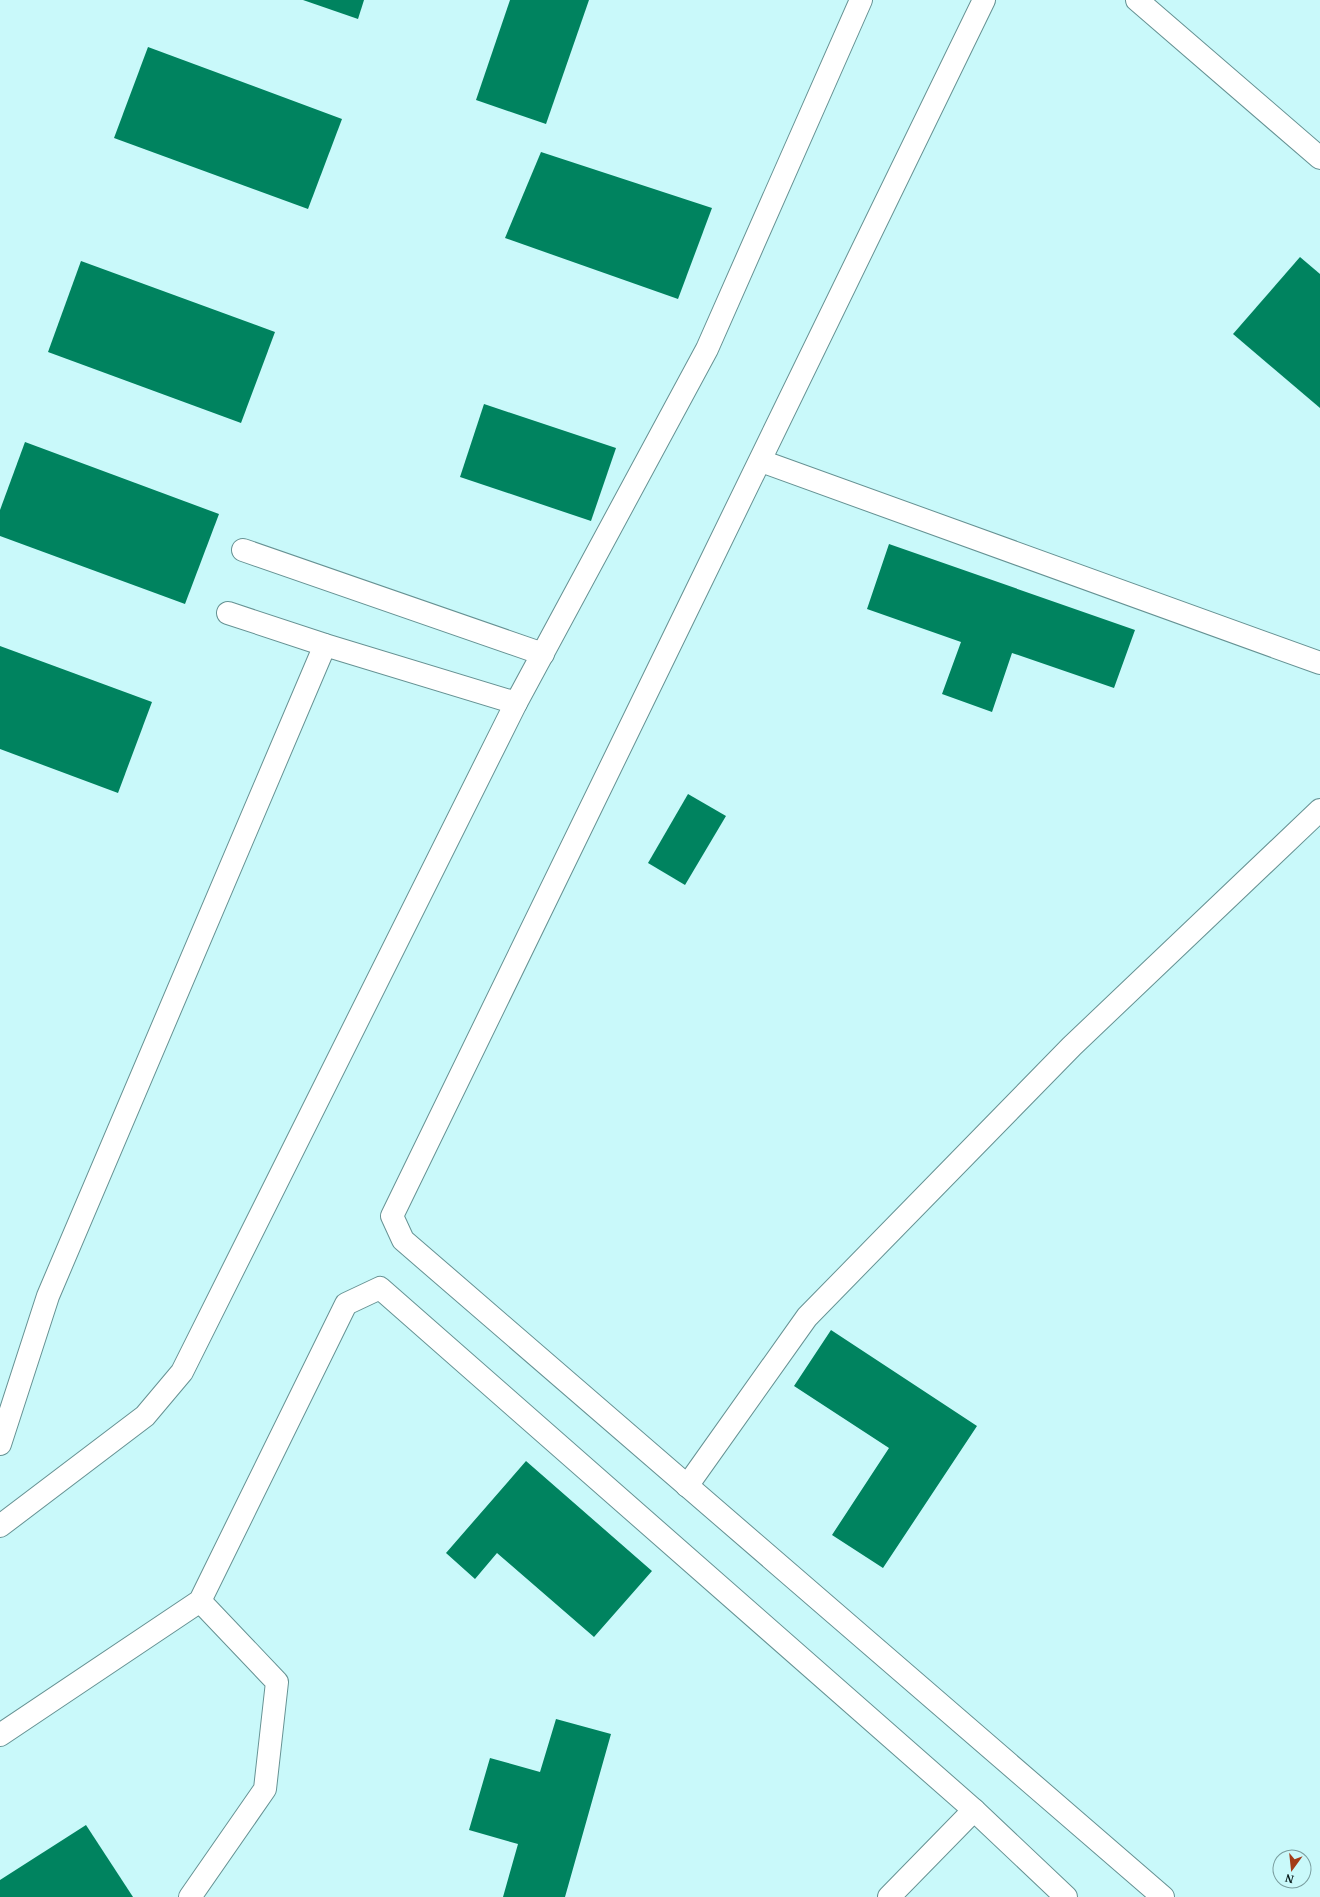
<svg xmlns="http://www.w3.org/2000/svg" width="1320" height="1897" font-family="'PT Serif',serif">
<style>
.building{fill:#00835f}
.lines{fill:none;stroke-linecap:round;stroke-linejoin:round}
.minor-casing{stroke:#669293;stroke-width:24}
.minor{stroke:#fff;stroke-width:22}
</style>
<rect width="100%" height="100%" fill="#c9f9fa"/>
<g class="building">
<polygon points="303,0 364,0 358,19"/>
<polygon points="510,0 589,0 546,124 476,100"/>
<polygon points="148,47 342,119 308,209 114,138"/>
<polygon points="541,152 712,208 678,299 505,238"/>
<polygon points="1300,257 1320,274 1320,408 1233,334"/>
<polygon points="81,261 275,332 241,423 48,352"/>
<polygon points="484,404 616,448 591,521 460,477"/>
<polygon points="25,442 219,514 185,604 0,536 0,510"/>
<polygon points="889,544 1135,630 1114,688 1012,653 992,712 942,694 961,642 867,609"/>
<polygon points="0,646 152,702 118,793 0,749"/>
<polygon points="688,794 726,816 685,885 648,863"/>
<polygon points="831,1330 977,1426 883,1568 832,1535 889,1448 794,1386"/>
<polygon points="526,1461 652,1571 594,1637 497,1553 475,1579 446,1553"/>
<polygon points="556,1719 611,1734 565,1897 503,1897 518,1844 469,1830 490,1758 540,1772"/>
<polygon points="86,1825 133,1897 0,1897 0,1880"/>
</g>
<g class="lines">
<defs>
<g id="minor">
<path d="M984,0C788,406 588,810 392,1216L403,1240L1163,1897"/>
<polyline points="1137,0 1320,158"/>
<polyline points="761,461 1320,663"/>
<polyline points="243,550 543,654"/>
<polyline points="228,613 325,645 516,703"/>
<polyline points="0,1444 48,1296 325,645"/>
<polyline points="687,1486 807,1317 1072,1046 1320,810"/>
<polyline points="0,1526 145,1416 182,1372 516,703 707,349 861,0"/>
<polyline points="0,1735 200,1601 346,1304 380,1288 974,1810"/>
<polyline points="190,1897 265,1789 277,1682 200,1601"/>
<polyline points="889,1897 974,1810 1066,1897"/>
</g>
</defs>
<use href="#minor" class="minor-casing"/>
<use href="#minor" class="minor"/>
</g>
<g transform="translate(1292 1869) rotate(195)"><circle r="19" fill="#c9f9fa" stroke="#7a9e9f"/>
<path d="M0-3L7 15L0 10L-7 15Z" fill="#a33c18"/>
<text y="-6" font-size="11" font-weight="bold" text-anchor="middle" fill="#041616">N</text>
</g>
</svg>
